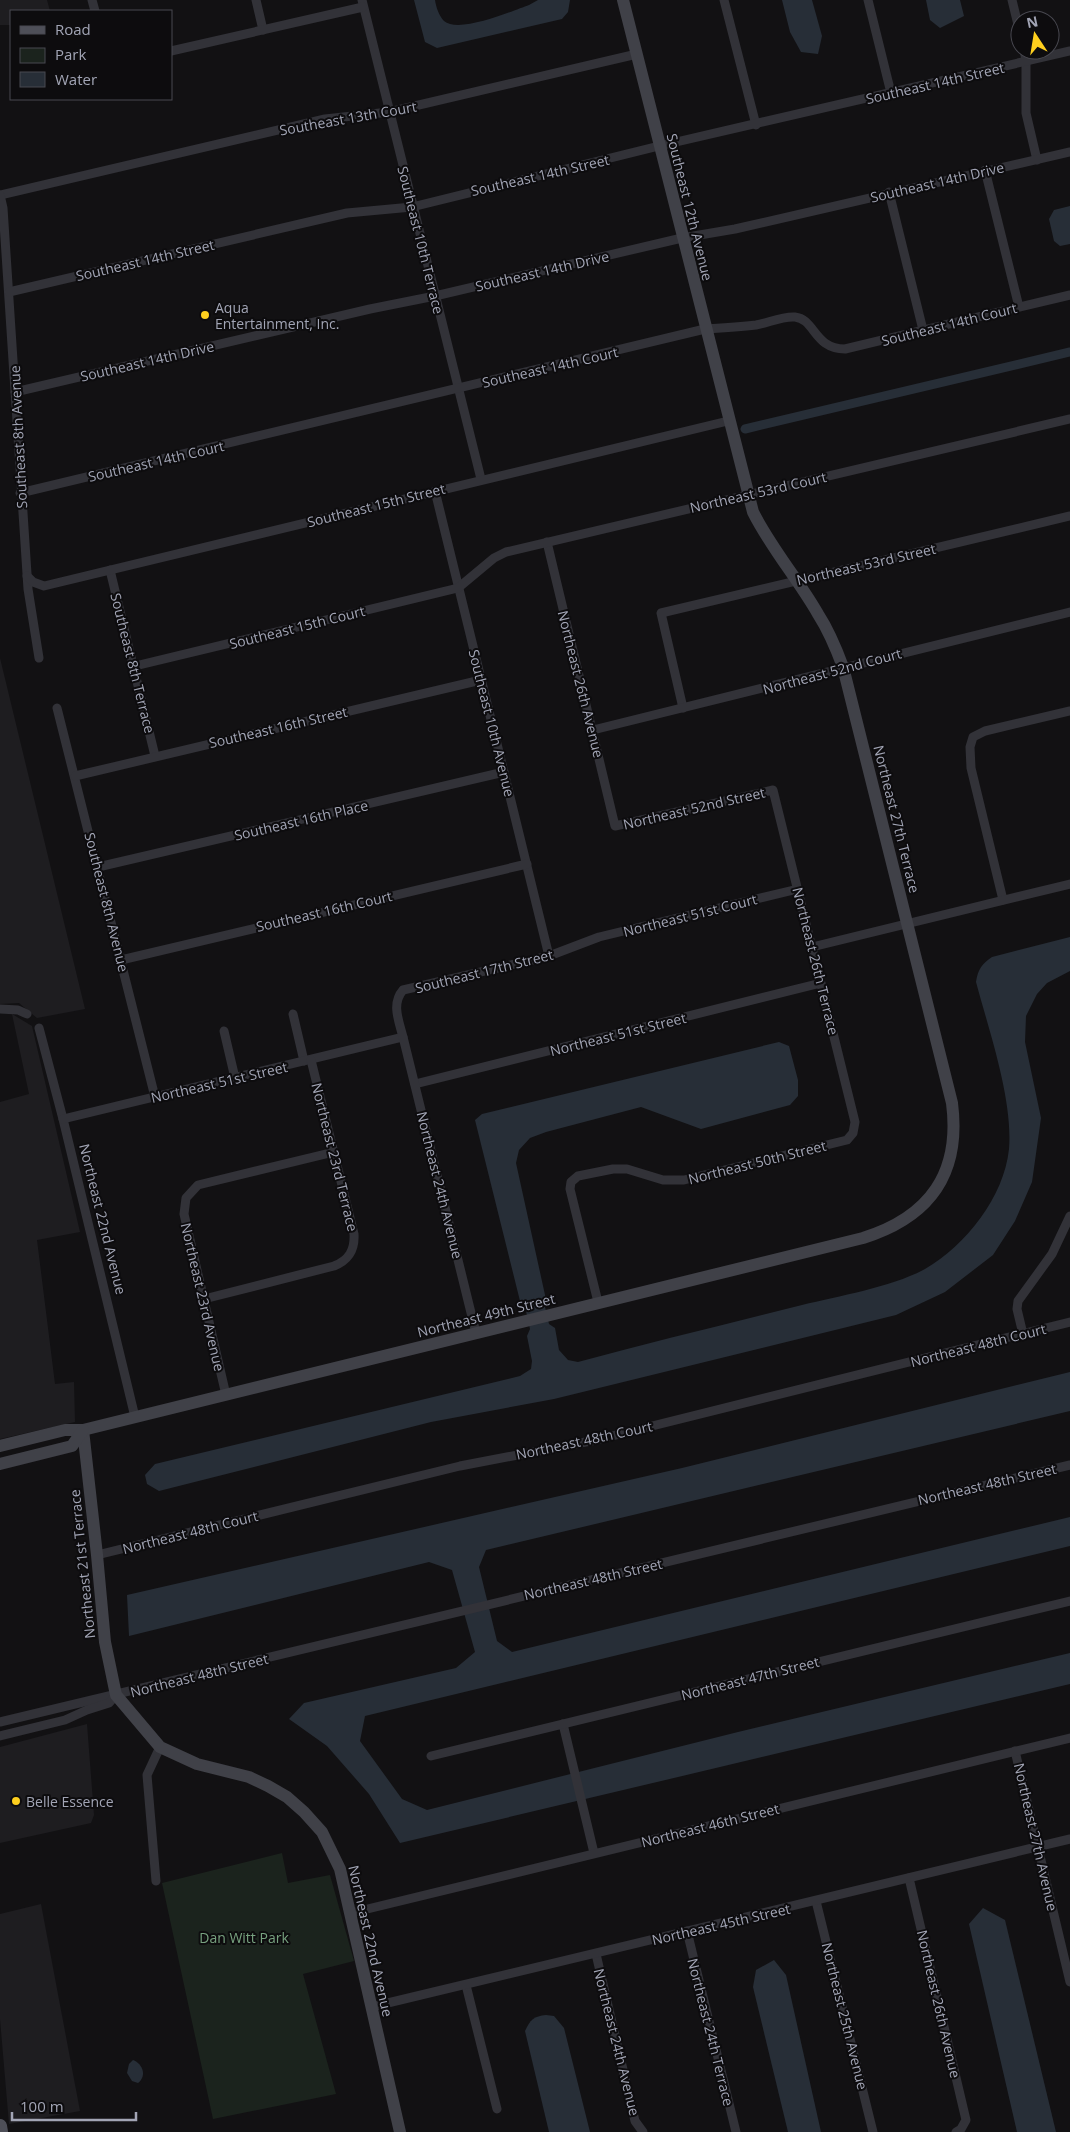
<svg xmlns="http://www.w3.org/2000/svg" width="1070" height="2132" font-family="'Open Sans',sans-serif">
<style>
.built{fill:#1e1d20}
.green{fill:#1b231d}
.water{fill:#272e37}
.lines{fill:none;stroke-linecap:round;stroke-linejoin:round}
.canal{stroke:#272e37;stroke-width:9}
.street{stroke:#323238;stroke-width:9}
.secondary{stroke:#404148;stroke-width:12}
.primary{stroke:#4e4f58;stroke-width:14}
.poi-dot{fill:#fecf1e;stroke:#0d0c0e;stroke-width:2}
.labels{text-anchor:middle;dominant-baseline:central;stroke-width:4;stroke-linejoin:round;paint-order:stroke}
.street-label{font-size:14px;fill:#a2a5b5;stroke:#0d0c0e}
.poi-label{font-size:14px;fill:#a2a5b5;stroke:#0d0c0e;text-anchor:start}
.park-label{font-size:14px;fill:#77a17f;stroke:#0d0c0e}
</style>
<rect width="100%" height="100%" fill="#121113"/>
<g class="built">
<polygon points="0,0 47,0 50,11 11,11 11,25 0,25"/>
<polygon points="0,658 85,1009 37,1018 19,1003 0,1004"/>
<polygon points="12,1014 32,1026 80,1232 37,1240 55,1384 74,1382 75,1422 0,1439 0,1102 29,1094"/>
<polygon points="87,1724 94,1815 91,1823 0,1843 0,1747"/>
<polygon points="41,1904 80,2111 9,2124 0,2019 0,1914"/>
</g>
<polygon class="green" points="282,1853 288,1883 330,1875 354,1961 303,1974 336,2094 213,2119 162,1883"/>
<g class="water">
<path d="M414,0H435C436,7 439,16 444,21C459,34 512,11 529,5L538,0H570L568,12L562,19L437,48L425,42Z"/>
<polygon points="782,0 812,0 822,36 818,54 801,52 790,32"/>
<polygon points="926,0 960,0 964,16 940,28 930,20"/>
<polygon points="1070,206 1070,244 1060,246 1054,241 1049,219 1054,210"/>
<path d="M1070,937V971L1047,983L1037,994L1026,1016L1025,1042L1041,1118L1032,1182L1015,1221L993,1255L945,1292L896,1315L554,1399L431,1422L159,1491L147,1484L145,1475L155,1464L520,1376L531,1369L532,1361L527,1336L530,1329L526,1311L522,1309L475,1120L482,1114L779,1042L789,1046L798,1080V1096L790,1105L701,1129L641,1107L546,1132L530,1138L519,1150L516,1163L547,1304L545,1307L549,1324L555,1328L559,1350L568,1360L578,1362C652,1342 727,1324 802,1305C839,1296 892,1287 925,1269C966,1245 1004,1197 1009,1149C1013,1099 989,1031 976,982C978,969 982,964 992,957Z"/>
<polygon points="1070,1372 1070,1411 486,1550 479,1567 497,1641 512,1652 1070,1517 1070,1546 365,1716 360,1741 402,1799 427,1810 738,1732 1070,1653 1070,1684 400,1843 369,1794 327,1746 289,1719 304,1703 456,1668 475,1652 452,1570 429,1562 129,1636 127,1595 682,1468"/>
<polygon points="983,1908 1005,1920 1056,2132 1017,2132 969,1924"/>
<polygon points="774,1960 786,1975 821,2132 788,2132 753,1987 756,1970"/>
<path d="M546,2015L554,2016L564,2028L590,2132H549L525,2031C530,2020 534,2016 546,2015Z"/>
<path d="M133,2060C143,2064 147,2076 138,2083L132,2081L127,2073L129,2064Z"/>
</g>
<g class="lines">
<polyline class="canal" points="745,429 1070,352"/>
<g class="street">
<polyline points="92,0 95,11"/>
<polyline points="256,0 263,30"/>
<polyline points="362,0 481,479"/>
<polyline points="724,0 756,125"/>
<polyline points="868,0 891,93"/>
<polyline points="1012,0 1020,33"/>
<polyline points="1024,50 1026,60 1026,113 1037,160"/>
<polyline points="171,51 363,7"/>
<polyline points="985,170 1019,307"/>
<polyline points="889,192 923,330"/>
<polyline points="0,195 325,119 389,112 637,54"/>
<polyline points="0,195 3,208 28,589 39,658"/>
<polyline points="9,292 347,213 412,207 659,146 1070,51"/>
<polyline points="15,392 370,309 435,296 682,238 735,229 1070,152"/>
<polyline points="435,491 549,956"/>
<path d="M20,493L705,329C722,328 739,327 756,325C768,323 782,316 795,317C815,319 814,349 845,349L1070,295"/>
<polyline points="547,542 615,826 773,790 855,1122 853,1133 847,1140 684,1180 663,1180 627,1169 613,1169 578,1176 571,1182 570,1189 598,1302"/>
<polyline points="110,570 155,756"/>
<polyline points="27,576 33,582 44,586 728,421"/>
<polyline points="135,666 458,588 494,558 506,552 1070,419"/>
<polyline points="57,708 155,1097"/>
<polyline points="683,708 661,613 1070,516"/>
<polyline points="593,730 1070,612"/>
<polyline points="75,776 481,680"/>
<polyline points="98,867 504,772"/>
<polyline points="1003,900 971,768 970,747 973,737 985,731 1070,711"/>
<polyline points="812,947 1070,884"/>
<polyline points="121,960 527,864"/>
<polyline points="0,1009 18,1010 27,1014"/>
<polyline points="293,1014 304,1061"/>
<polyline points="39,1028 63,1119 135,1417"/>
<polyline points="224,1031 235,1078"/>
<polyline points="415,1084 821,983"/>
<polyline points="63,1119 403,1037"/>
<path d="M204,1299L334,1266C349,1260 355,1250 354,1234L311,1060"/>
<path d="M476,1333L403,1037C399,1021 391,1004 403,990L549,956L599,937L798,889"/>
<polyline points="1023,1334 1017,1309 1018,1301 1052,1254 1070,1216"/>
<polyline points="226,1395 184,1214 186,1198 198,1185 334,1152"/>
<polyline points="97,1555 460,1466 596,1440 1070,1322"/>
<polyline points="0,1722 1070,1465"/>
<polyline points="563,1724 594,1853"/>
<polyline points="0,1736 65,1720 87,1710 109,1703 116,1695"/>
<polyline points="1015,1751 1070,1982"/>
<polyline points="431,1756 1070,1601"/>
<polyline points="909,1878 966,2120 961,2129 956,2132"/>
<polyline points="156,1881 147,1775 160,1747"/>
<polyline points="816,1901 873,2132"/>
<polyline points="351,1913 1070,1738"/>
<polyline points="687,1931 736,2132"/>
<polyline points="596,1954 635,2121 643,2132"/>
<polyline points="466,1985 497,2109"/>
<polyline points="371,2007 1070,1839"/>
</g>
<g class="secondary">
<polyline points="83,1430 97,1555 105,1642 116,1695 160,1747 197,1764 249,1777 268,1786 287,1797 304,1812 322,1832 340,1869 400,2132"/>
<path d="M0,1446L65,1430H83L863,1238C930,1217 961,1173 952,1103L843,667C836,648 829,631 818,614C798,579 771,548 753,512L623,0"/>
<polyline points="0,1464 72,1446 83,1430"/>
</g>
<polyline class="primary" points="0,2126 1,2132"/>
</g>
<g class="poi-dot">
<circle cx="205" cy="315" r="5"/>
<circle cx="16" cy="1801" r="5"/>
</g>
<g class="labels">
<g class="street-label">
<text transform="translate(935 83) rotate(-13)">Southeast 14th Street</text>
<text transform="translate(348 118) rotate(-10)">Southeast 13th Court</text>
<text transform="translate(540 175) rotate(-13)">Southeast 14th Street</text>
<text transform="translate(937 182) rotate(-13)">Southeast 14th Drive</text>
<text transform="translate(690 207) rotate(76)">Southeast 12th Avenue</text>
<text transform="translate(421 240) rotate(76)">Southeast 10th Terrace</text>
<text transform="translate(145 260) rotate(-13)">Southeast 14th Street</text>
<text transform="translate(542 271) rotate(-13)">Southeast 14th Drive</text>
<text transform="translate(949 324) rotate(-14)">Southeast 14th Court</text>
<text transform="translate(147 361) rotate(-13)">Southeast 14th Drive</text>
<text transform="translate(550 367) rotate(-13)">Southeast 14th Court</text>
<text transform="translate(18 437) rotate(-93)">Southeast 8th Avenue</text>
<text transform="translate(156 461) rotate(-13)">Southeast 14th Court</text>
<text transform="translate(758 492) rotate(-13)">Northeast 53rd Court</text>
<text transform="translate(376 505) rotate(-14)">Southeast 15th Street</text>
<text transform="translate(866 564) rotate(-13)">Northeast 53rd Street</text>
<text transform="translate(297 627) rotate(-14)">Southeast 15th Court</text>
<text transform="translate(133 663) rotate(76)">Southeast 8th Terrace</text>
<text transform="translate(832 671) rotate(-15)">Northeast 52nd Court</text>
<text transform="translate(581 684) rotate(76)">Northeast 26th Avenue</text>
<text transform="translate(492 723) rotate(76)">Southeast 10th Avenue</text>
<text transform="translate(278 727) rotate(-13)">Southeast 16th Street</text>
<text transform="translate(694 808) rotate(-13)">Northeast 52nd Street</text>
<text transform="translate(897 819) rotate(76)">Northeast 27th Terrace</text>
<text transform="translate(301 820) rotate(-13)">Southeast 16th Place</text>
<text transform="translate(107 902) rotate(76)">Southeast 8th Avenue</text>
<text transform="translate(324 911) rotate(-13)">Southeast 16th Court</text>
<text transform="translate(690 915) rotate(-14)">Northeast 51st Court</text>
<text transform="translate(816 961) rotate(76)">Northeast 26th Terrace</text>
<text transform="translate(484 971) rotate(-14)">Southeast 17th Street</text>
<text transform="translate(618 1034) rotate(-14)">Northeast 51st Street</text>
<text transform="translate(219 1082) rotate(-13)">Northeast 51st Street</text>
<text transform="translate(335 1157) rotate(76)">Northeast 23rd Terrace</text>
<text transform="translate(757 1162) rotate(-14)">Northeast 50th Street</text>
<text transform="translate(440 1185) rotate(76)">Northeast 24th Avenue</text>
<text transform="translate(103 1219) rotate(76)">Northeast 22nd Avenue</text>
<text transform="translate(203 1297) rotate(77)">Northeast 23rd Avenue</text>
<text transform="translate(486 1315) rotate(-14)">Northeast 49th Street</text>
<text transform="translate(978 1345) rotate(-14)">Northeast 48th Court</text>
<text transform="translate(584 1440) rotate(-12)">Northeast 48th Court</text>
<text transform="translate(987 1484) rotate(-13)">Northeast 48th Street</text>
<text transform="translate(190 1532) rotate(-14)">Northeast 48th Court</text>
<text transform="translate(82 1564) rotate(-96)">Northeast 21st Terrace</text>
<text transform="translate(593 1579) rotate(-13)">Northeast 48th Street</text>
<text transform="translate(199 1675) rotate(-14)">Northeast 48th Street</text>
<text transform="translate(750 1678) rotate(-14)">Northeast 47th Street</text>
<text transform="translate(710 1825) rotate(-14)">Northeast 46th Street</text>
<text transform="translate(1036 1837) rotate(77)">Northeast 27th Avenue</text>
<text transform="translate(721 1924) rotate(-13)">Northeast 45th Street</text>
<text transform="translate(371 1941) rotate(77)">Northeast 22nd Avenue</text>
<text transform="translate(939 2004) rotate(77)">Northeast 26th Avenue</text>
<text transform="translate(845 2016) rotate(76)">Northeast 25th Avenue</text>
<text transform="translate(711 2032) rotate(76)">Northeast 24th Terrace</text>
<text transform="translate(617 2042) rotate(76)">Northeast 24th Avenue</text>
</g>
<g class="poi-label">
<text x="215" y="307">Aqua<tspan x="215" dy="16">Entertainment, Inc.</tspan></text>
<text x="26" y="1801">Belle Essence</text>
</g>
<g class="park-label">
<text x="244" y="1937">Dan Witt Park</text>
</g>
</g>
<rect x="10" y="10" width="162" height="90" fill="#0d0c0e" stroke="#494951"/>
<rect x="20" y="26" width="25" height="8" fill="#4e4f58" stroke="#494951"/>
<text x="55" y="35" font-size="15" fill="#a2a5b5">Road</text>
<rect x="20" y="48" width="25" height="15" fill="#1b231d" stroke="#494951"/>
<text x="55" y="60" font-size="15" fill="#a2a5b5">Park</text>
<rect x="20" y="72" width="25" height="15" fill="#272e37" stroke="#494951"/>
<text x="55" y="85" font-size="15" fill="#a2a5b5">Water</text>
<g transform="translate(1035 35) rotate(348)"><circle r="24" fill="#0d0c0e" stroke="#494951"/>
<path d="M0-4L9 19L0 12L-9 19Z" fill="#fecf1e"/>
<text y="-8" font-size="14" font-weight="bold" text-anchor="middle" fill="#a2a5b5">N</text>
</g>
<path d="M12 2112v8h124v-8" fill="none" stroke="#a2a5b5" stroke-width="2.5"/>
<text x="20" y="2112" font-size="15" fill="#a2a5b5" stroke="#0d0c0e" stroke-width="4" paint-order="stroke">100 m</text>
</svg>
